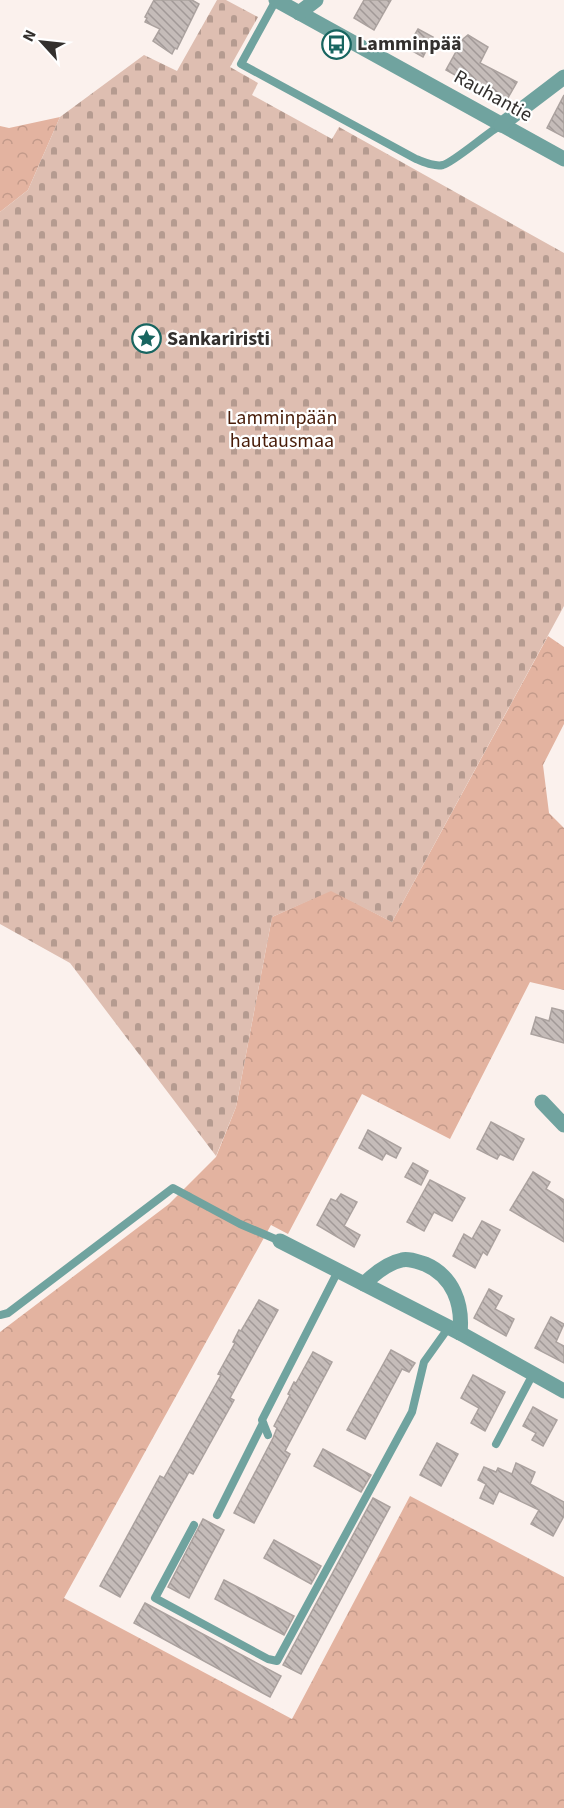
<svg xmlns="http://www.w3.org/2000/svg" width="564" height="1808" font-family="'Source Sans 3',sans-serif">
<style>
.forest{fill:url(#forest-crowns)}
.cemetery{fill:url(#cemetery-stones)}
.building{fill:url(#building-back-hatch);stroke:#aba29f;stroke-width:1.5}
.lines{fill:none;stroke-linecap:round;stroke-linejoin:round}
.service{stroke:#70a39f;stroke-width:8}
.minor{stroke:#70a39f;stroke-width:15}
.labels{text-anchor:middle;dominant-baseline:central;stroke-width:4.5;stroke-linejoin:round;paint-order:stroke}
.poi-label{font-size:20px;font-weight:bold;fill:#33302e;stroke:#fff;text-anchor:start}
.street-label{font-size:20px;fill:#33302e;stroke:#fff}
.park-label{font-size:20px;fill:#481c08;stroke:#fff}
</style>
<defs>
<pattern id="forest-crowns" width="20" height="18" patternUnits="userSpaceOnUse" patternTransform="scale(1.5)"><rect width="20" height="18" fill="#e3b3a0"/><path d="M2 6a3 3 0 1 1 6 0M12 15a3 3 0 1 1 6 0" fill="none" stroke="#c39a8a"/></pattern>
<pattern id="cemetery-stones" width="16" height="16" patternUnits="userSpaceOnUse" patternTransform="scale(1.5)"><rect width="16" height="16" fill="#debeb1"/><path d="M2 7V4a2 2 0 0 1 4 0v3zM10 15v-3a2 2 0 0 1 4 0v3z" fill="#b59b90"/></pattern>
<pattern id="building-back-hatch" width="6" height="6" patternUnits="userSpaceOnUse" patternTransform="scale(1.5)"><rect width="6" height="6" fill="#c5bcb9"/><path d="M-1 5l2 2M0 0l6 6M5-1l2 2" fill="none" stroke="#a19997"/></pattern>
</defs>
<rect width="100%" height="100%" fill="#fbf1ed"/>
<g class="forest">
<polygon points="60,117 28,190 0,212 0,126 9,128"/>
<polygon points="548,636 564,647 564,724 543,765 549,813 564,828 564,990 530,982 450,1139 362,1094 288,1234 271,1225 64,1598 292,1719 410,1496 564,1577 564,1808 0,1808 0,1332 169,1204 216,1157 236,1107 272,917 331,890 392,922"/>
</g>
<polygon class="cemetery" points="217,0 226,0 258,17 230,67 258,83 252,95 332,139 339,127 564,253 564,606 392,922 331,891 272,917 236,1107 216,1156 70,963 0,924 0,212 28,190 60,117 144,55 177,71"/>
<g class="building">
<polygon points="154,0 192,0 199,4 177,49 175,48 172,54 153,41 160,29 145,22 147,18 145,17"/>
<polygon points="364,0 391,0 374,30 354,18"/>
<polygon points="418,29 433,37 423,57 407,48"/>
<polygon points="468,35 488,47 480,63 517,82 505,103 446,70 463,39"/>
<polygon points="564,95 564,137 547,128"/>
<polygon points="552,1008 564,1011 564,1043 531,1034 536,1017 549,1021"/>
<polygon points="491,1122 524,1139 513,1160 500,1154 497,1159 477,1149"/>
<polygon points="368,1130 401,1148 396,1158 386,1153 382,1160 359,1148"/>
<polygon points="413,1163 428,1171 421,1185 405,1177"/>
<polygon points="533,1172 550,1182 546,1189 564,1200 564,1242 510,1210"/>
<polygon points="430,1180 465,1198 452,1221 434,1212 424,1231 407,1222"/>
<polygon points="341,1194 357,1202 344,1226 360,1235 354,1247 317,1225 331,1199 336,1201"/>
<polygon points="482,1221 500,1230 487,1255 483,1252 475,1268 453,1256 464,1234 472,1239"/>
<polygon points="489,1289 502,1296 495,1309 514,1319 506,1336 474,1318"/>
<polygon points="259,1300 278,1310 230,1398 234,1400 193,1474 189,1472 120,1597 100,1586 160,1476 164,1478 221,1375 218,1374 235,1343 233,1342 239,1330 241,1331"/>
<polygon points="551,1317 564,1324 556,1342 564,1346 564,1363 535,1348"/>
<polygon points="391,1350 415,1363 409,1372 402,1369 365,1439 347,1430"/>
<polygon points="313,1352 332,1362 285,1451 290,1454 254,1523 234,1513 273,1438 277,1428 274,1426 290,1395 288,1394 294,1382 296,1383"/>
<polygon points="473,1375 505,1392 485,1431 471,1423 479,1408 461,1398"/>
<polygon points="533,1407 557,1420 543,1446 532,1440 536,1433 523,1426"/>
<polygon points="437,1443 458,1454 441,1486 420,1475"/>
<polygon points="323,1449 371,1475 361,1492 314,1466"/>
<polygon points="516,1463 535,1472 530,1484 564,1502 564,1516 553,1536 531,1524 539,1510 499,1491 493,1504 480,1498 486,1484 478,1480 484,1467 496,1472 498,1468 512,1474"/>
<polygon points="373,1498 390,1507 301,1674 283,1665"/>
<polygon points="203,1519 224,1530 189,1598 168,1587"/>
<polygon points="274,1540 321,1566 311,1584 264,1558"/>
<polygon points="224,1580 294,1616 284,1635 215,1599"/>
<polygon points="145,1603 281,1676 270,1697 134,1623"/>
</g>
<g class="lines">
<g class="service">
<path d="M276,0L241,64L416,159C424,162 434,167 443,165C454,162 487,133 501,125"/>
<polyline points="0,1315 8,1313 173,1188 240,1224 280,1241"/>
<polyline points="268,1435 262,1420 338,1271"/>
<polyline points="496,1444 533,1374"/>
<polyline points="217,1515 263,1423"/>
<polyline points="194,1525 155,1598 268,1659 277,1661 412,1412 424,1362 449,1327"/>
</g>
<g class="minor">
<polyline points="276,0 564,159"/>
<polyline points="299,13 316,0"/>
<polyline points="501,125 564,77"/>
<polyline points="542,1102 564,1125"/>
<polyline points="280,1241 460,1333 564,1391"/>
<path d="M364,1284C375,1273 387,1263 402,1260C409,1258 418,1262 425,1264C453,1276 463,1304 460,1333"/>
</g>
</g>
<defs>
<symbol id="bus-ring" viewBox="-11 -11 22 22"><circle r="9.5" fill="#fff" stroke="#186560" stroke-width="1.5"/><path d="M-5-6H5V4H4V6H2V4H-2V6H-4V4H-5ZM-3.5-4V0h7V-4ZM-3.5 1.2v1.5H-2V1.2ZM2 1.2v1.5H3.5V1.2Z" fill="#186560"/></symbol>
<symbol id="sight-ring" viewBox="-11 -11 22 22"><circle r="9.5" fill="#fff" stroke="#186560" stroke-width="1.5"/><path d="M0-6L1.8-2.2L6-1.7L2.9 1.2L3.7 5.4L0 3.3L-3.7 5.4L-2.9 1.2L-6-1.7L-1.8-2.2Z" fill="#186560"/></symbol>
</defs>
<g fill-rule="evenodd">
<use href="#bus-ring" x="320" y="28" width="33" height="33"/>
<use href="#sight-ring" x="130" y="322" width="33" height="33"/>
</g>
<g class="labels">
<g class="poi-label">
<text x="357" y="44">Lamminpää</text>
<text x="167" y="339">Sankariristi</text>
</g>
<g class="street-label">
<text transform="translate(493 96) rotate(29)">Rauhantie</text>
</g>
<g class="park-label">
<text x="282" y="418">Lamminpään<tspan x="282" dy="23">hautausmaa</tspan></text>
</g>
</g>
<g transform="translate(42 42) rotate(297)" stroke="#ffffff" stroke-width="4.5" paint-order="stroke">
<path d="M0-4.5L10 22L0 15L-10 22Z" fill="#33302e"/>
<text y="-9" font-size="16" font-weight="bold" text-anchor="middle" fill="#33302e">N</text>
</g>
</svg>
